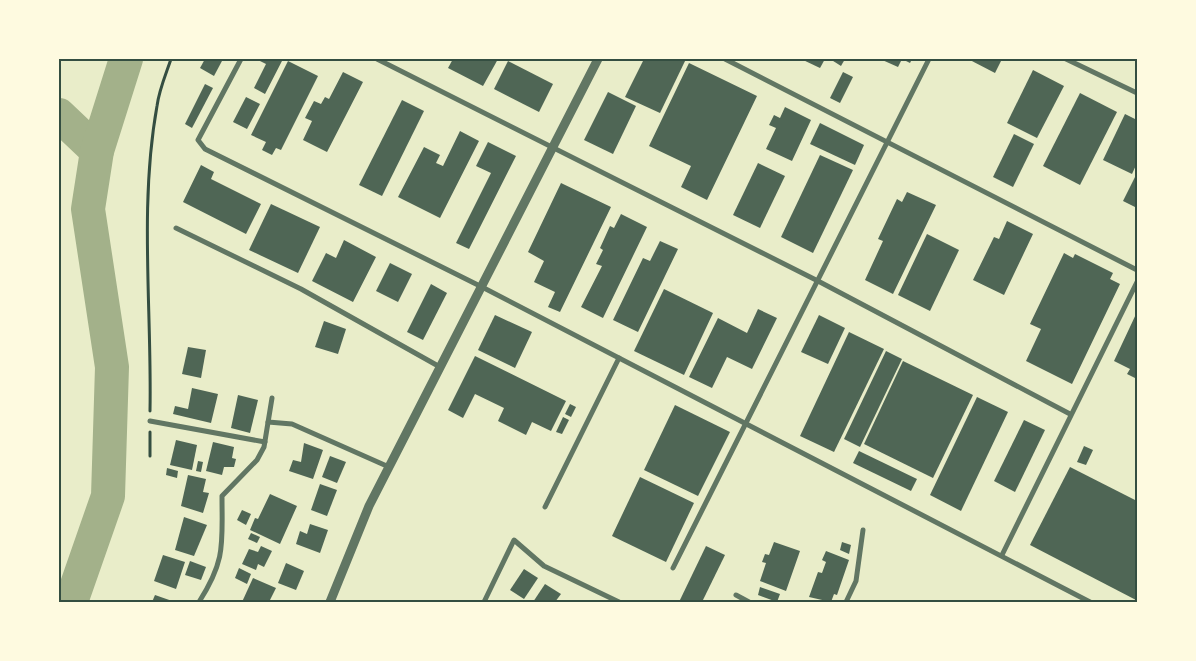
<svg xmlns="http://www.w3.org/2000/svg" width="1196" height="661" font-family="'Roboto Condensed',sans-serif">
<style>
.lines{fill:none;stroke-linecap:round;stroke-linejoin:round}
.river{stroke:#a3b18a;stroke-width:34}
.building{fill:#4f6655}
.path{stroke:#344e41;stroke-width:3}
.minor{stroke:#617663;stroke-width:5}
.tertiary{stroke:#617663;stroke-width:9}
.neatline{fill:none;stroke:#344e41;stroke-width:2}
</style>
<rect width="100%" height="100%" fill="#e9edc9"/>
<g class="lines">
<g class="river">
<polyline points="59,115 97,151"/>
<polyline points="71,602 108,496 112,367 88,209 97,151 126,59"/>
</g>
</g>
<g class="building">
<polygon points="205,59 223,59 214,76 200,68"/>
<polygon points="256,59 283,59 265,94 254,88 266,64"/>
<polygon points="453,59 498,59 483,86 448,68"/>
<polygon points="644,59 686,59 660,113 625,97"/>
<polygon points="801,59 825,59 820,68"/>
<polygon points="830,59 845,59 841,66"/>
<polygon points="880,59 912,59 910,63 902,59 898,67"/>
<polygon points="968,59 1002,59 995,73"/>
<polygon points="288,61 318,76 281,150 276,148 272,155 262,150 266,142 251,135"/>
<polygon points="508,61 553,84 539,112 494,89"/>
<polygon points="689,63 757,96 707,200 681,187 691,166 649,146"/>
<polygon points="1033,70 1064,86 1037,138 1007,123"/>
<polygon points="343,72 363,82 327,152 303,140 312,121 305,118 314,101 321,104 325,97 329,99"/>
<polygon points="843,72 853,77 840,103 830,98"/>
<polygon points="205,84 213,88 192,128 185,124"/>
<polygon points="608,92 636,106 613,154 584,140"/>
<polygon points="1080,93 1117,112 1080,185 1043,166"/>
<polygon points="246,97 260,104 247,129 233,122"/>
<polygon points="402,100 424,111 382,196 359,185"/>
<polygon points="785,107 811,120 792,161 766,149 776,128 769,125 774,115 780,118"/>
<polygon points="1125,114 1137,120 1137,163 1132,174 1103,160"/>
<polygon points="820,123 864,145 855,165 810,144"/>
<polygon points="460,131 479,141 440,218 398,197 424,147 440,155 436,163 443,166"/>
<polygon points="1014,134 1034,144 1013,187 993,177"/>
<polygon points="488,142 516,156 469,249 456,243 491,173 476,166"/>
<polygon points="820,155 853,170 813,253 781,237"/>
<polygon points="758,163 785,176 760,228 733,215"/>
<polygon points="201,165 214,172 211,179 261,204 246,234 183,202"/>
<polygon points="1137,173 1137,208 1123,201"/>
<polygon points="561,183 611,207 560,312 548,307 555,292 534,282 544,261 528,252"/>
<polygon points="907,192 936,205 893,294 865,280 883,241 878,239 897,199 902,202"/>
<polygon points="271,204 320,227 298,273 249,250"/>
<polygon points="621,214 647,227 603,318 581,307 602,266 596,264 603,250 600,248 610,226 614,228"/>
<polygon points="1007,221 1033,234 1004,295 973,280 994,237 999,239"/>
<polygon points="927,234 959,250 930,311 898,295"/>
<polygon points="344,240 376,257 353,302 312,281 326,253 336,258"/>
<polygon points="660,241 678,249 638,332 613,320 643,258 650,261"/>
<polygon points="1064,253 1073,258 1075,254 1113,273 1110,279 1120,284 1072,384 1026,361 1041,329 1030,324"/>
<polygon points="390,263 412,274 398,302 376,291"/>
<polygon points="431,284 447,293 423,340 407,332"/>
<polygon points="664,289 713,313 684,375 634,351"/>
<polygon points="758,309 777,318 752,369 727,357 712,388 689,377 718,318 747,333"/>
<polygon points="1137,312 1137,379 1127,374 1130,369 1114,361"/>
<polygon points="495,315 532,332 515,368 478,350"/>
<polygon points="819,315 845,328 828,364 801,352"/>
<polygon points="324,321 346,329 338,354 315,347"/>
<polygon points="849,332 884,349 834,452 800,436"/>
<polygon points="188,347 206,350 201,378 182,374"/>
<polygon points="886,351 902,359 860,447 844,439"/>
<polygon points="475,356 566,401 551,431 532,422 526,435 498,421 504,408 475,394 463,418 448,410"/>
<polygon points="903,361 973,395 933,478 864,444"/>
<polygon points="192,388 218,394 211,423 173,414 175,406 188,409"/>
<polygon points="238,395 258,400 250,433 231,428"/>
<polygon points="977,397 1008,412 961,511 930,495"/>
<polygon points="570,404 576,407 571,417 565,414"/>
<polygon points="675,405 730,432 698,496 644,470"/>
<polygon points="563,417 569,420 562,434 556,432"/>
<polygon points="1024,420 1045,430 1015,492 994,481"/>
<polygon points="176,440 197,445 192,470 170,465"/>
<polygon points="213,442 234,447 232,458 236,459 234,467 224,467 222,475 206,471"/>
<polygon points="304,443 323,450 313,479 289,471 293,460 301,462"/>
<polygon points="1084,446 1093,450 1086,465 1077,462"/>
<polygon points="859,451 917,479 911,491 853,463"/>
<polygon points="330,456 346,462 337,483 322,477"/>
<polygon points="198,461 203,462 201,472 196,471"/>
<polygon points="1070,467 1137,501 1136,600 1030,545"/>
<polygon points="167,468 178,471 177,478 166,475"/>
<polygon points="188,475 206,479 203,492 209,493 203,513 181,506"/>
<polygon points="640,477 694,503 666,562 612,536"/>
<polygon points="320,484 337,490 327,516 311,510"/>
<polygon points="270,494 297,506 280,544 250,530 255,518 258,519"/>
<polygon points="242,510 251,514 246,525 237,520"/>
<polygon points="184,517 207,525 194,556 175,550"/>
<polygon points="310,524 328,530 320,553 296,544 300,531 307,534"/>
<polygon points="251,533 260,537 257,543 248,539"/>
<polygon points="774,542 800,551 786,591 760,581 766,563 762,562 765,554 769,555"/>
<polygon points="842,542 851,545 849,554 840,550"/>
<polygon points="261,546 272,551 264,567 258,564 256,570 242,564 249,549 258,552"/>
<polygon points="706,546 725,555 702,602 679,602"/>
<polygon points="826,551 849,560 837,595 834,594 831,602 809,597 818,572 822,573 826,562 822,560"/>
<polygon points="163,555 185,562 176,589 154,581"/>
<polygon points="190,561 206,567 201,580 185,575"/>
<polygon points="286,563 304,571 296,590 278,583"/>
<polygon points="239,568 251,574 247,584 235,578"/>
<polygon points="524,569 538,578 524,599 510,590"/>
<polygon points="253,578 276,588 269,602 242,602"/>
<polygon points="545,584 561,594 555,602 533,602"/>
<polygon points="760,587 780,594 777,602 758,595"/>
<polygon points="155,595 175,602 152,602"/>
</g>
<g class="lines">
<g class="path">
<path d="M150,411C152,310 139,206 157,106C159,90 166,74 171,59"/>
<polyline points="150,456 150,432"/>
</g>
<g class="minor">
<polyline points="241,59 198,140 205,149 482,287 1090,602"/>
<polyline points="377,59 818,281 1070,414"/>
<polyline points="725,59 1137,270"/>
<polyline points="1066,59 1137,93"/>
<polyline points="176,228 301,289 440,367"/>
<polyline points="150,421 265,442"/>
<polyline points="268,422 292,424 389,467"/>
<polyline points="545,507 619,358"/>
<polyline points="1002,555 1137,282"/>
<polyline points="673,568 929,59"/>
<polyline points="736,595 749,602"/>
<path d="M199,602C226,560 222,544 222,496L257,460L264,447L272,398"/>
<polyline points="484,602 514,540 544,566 619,602"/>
<polyline points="846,602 856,581 863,530"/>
</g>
<polyline class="tertiary" points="330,602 369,506 598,59"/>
</g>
<rect width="1196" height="661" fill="none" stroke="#fefae0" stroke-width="120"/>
<rect x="60" y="60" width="1076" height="541" class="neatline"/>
</svg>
